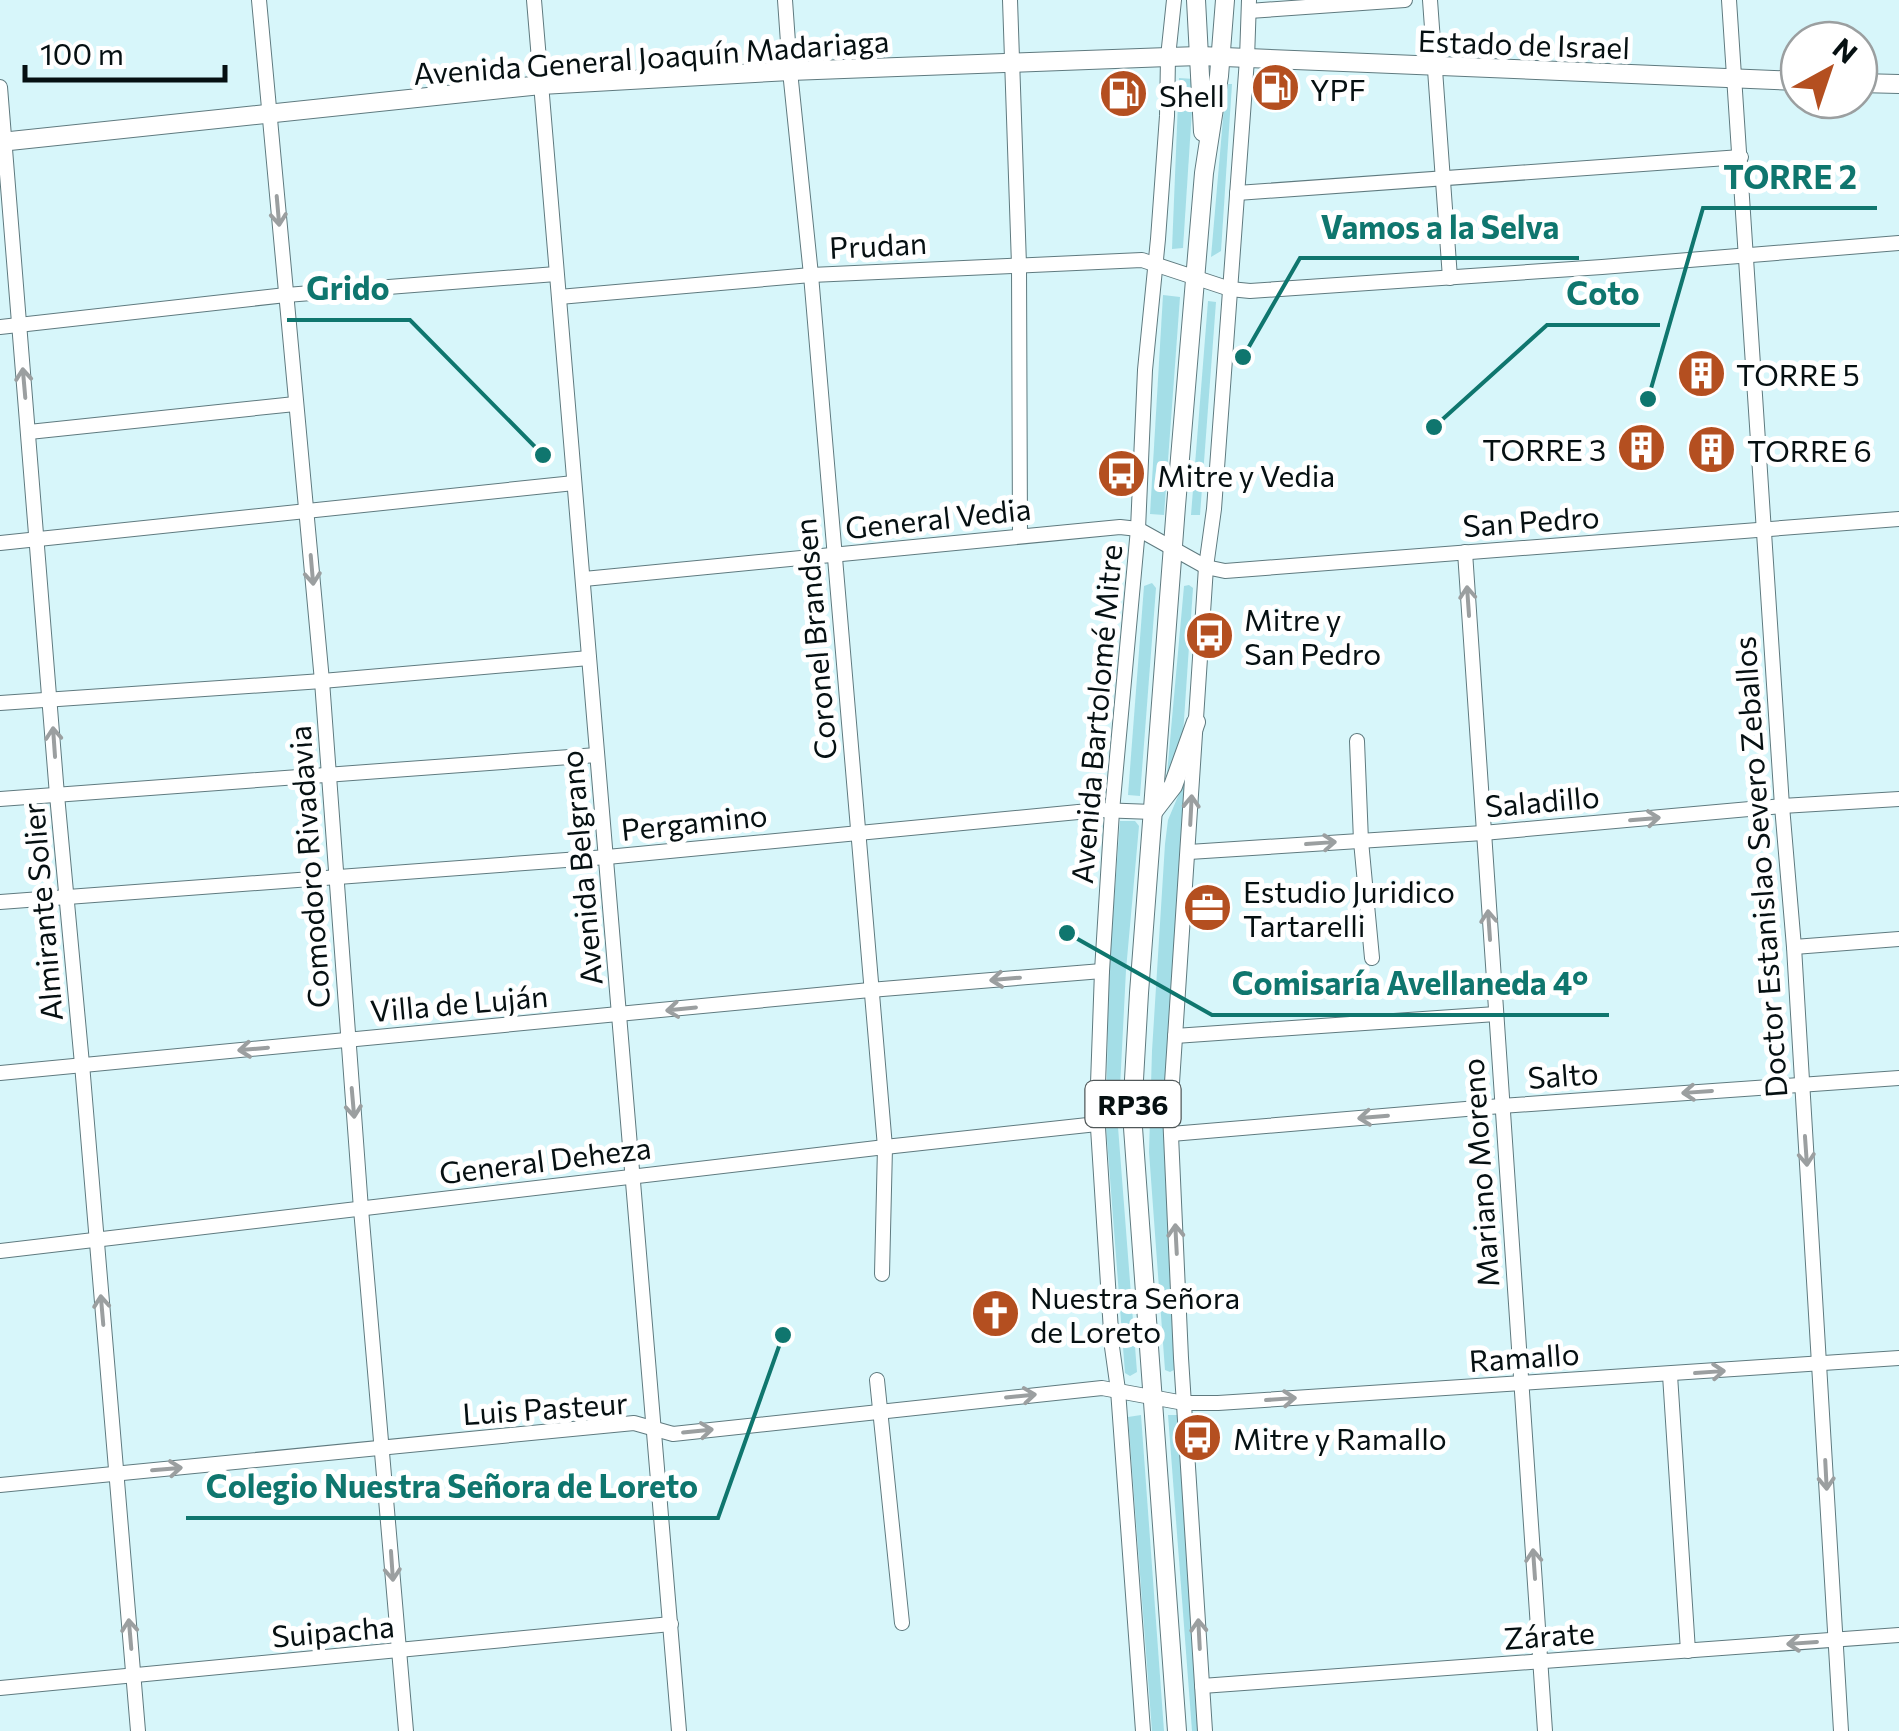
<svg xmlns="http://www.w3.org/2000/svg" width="1899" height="1731" font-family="Commissioner,sans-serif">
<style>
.green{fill:#a4dee7}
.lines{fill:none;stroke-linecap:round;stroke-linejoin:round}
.minor-casing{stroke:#5f7a7f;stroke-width:16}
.major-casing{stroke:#5f7a7f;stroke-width:20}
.minor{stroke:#fff;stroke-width:14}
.major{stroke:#fff;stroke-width:18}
.oneway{stroke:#9b9fa0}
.labels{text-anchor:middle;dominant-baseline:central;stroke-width:10;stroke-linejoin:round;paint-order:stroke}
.shield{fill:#fff;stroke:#515859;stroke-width:2.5}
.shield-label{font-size:28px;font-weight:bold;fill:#061012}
.street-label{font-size:30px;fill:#061012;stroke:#fff}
.poi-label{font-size:30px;fill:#061012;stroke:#fff;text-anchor:start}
.leader{fill:none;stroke:#0f766e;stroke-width:4}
.callout-dot{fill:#0f766e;stroke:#fff;stroke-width:4}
.callout-label{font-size:32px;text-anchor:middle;font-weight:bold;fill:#0f766e;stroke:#fff;stroke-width:10;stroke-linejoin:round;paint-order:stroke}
</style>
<rect width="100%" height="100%" fill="#d7f6fa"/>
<g class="green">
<polygon points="1179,78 1194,79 1183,248 1172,249"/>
<polygon points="1226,84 1232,84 1221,251 1211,257"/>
<polygon points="1163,295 1180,297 1164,515 1150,514"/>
<polygon points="1208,301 1216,302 1200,515 1191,515"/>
<polygon points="1152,583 1156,588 1140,796 1128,795 1144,586"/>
<polygon points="1189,585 1193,588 1182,749 1166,785 1184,586"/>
<polygon points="1186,777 1167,1050 1164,1149 1176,1369 1170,1372 1165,1370 1149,1152 1152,1051 1165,844 1168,820"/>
<polygon points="1120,821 1135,821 1139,826 1126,970 1118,1127 1137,1372 1130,1376 1125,1373 1106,1126 1109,970"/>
<polygon points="1141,1415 1164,1731 1152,1731 1128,1417"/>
<polygon points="1168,1415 1177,1415 1200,1731 1192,1731"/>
</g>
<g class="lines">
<defs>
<g id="minor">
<polyline points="259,0 322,681 361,1209 406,1731"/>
<polyline points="534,0 679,1731"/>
<polyline points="785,0 790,71 811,275 885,1147 882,1274"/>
<polyline points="1010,0 1019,265 1020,536"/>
<polyline points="1430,0 1450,278"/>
<polyline points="1729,0 1782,806 1794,947 1841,1731"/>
<polyline points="1249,11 1405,0"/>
<polyline points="0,87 57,795 82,1064 138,1731"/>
<polyline points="1237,193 1741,157"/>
<polyline points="559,297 811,275 1142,260 1230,289 1250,291 1602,267 1899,243"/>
<polyline points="0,327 286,295 556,274"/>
<polyline points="29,432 295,404"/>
<polyline points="0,543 574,483"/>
<polyline points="1465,552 1545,1731"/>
<polyline points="584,579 1120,527 1138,529 1206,567 1225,571 1899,519"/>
<polyline points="0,703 322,681 589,658"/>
<polyline points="1357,741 1361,841 1372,958"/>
<polyline points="0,799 597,755"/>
<polyline points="1189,852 1483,833 1782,806 1899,799"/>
<polyline points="0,902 607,857 1099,810 1153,812"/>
<polyline points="1794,947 1899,939"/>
<polyline points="1175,1036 1496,1014"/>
<polyline points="0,1073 870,990 1102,971"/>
<polyline points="1171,1134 1501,1106 1899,1078"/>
<polyline points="0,1251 885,1147 1097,1124"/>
<polyline points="1670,1375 1688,1651"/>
<polyline points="877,1380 902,1623"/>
<polyline points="0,1485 634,1423 673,1434 1102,1388 1184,1403 1218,1403 1899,1358"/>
<polyline points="1202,1686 1899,1635"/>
<polyline points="0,1688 671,1624"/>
<polyline points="1143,1731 1118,1390 1112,1347 1097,1112 1102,971 1112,811 1138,529 1145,370 1158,239 1167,116 1168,57 1174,0"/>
<polyline points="1205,1731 1181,1358 1170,1113 1206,567 1214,509 1247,59 1249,0"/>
</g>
<g id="major">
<polyline points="1196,0 1203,132"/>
<polyline points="1859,83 1899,84"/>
<polyline points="0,142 541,85 790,71 1168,57 1200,56 1799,81"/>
<polyline points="1153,812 1173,786 1196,722"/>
<polyline points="1177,1731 1132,1114 1139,993 1176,506 1204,173 1219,76 1225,0"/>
</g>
</defs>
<use href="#minor" class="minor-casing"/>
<use href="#major" class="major-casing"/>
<use href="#minor" class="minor"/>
<use href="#major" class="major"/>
</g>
<defs><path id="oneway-shaft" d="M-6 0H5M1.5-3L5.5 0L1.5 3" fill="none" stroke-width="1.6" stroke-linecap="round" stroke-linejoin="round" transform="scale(2.5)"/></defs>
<g class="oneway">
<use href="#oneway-shaft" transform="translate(278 211) rotate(85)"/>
<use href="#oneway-shaft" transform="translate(24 383) rotate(-95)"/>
<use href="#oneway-shaft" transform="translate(312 570) rotate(85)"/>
<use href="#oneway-shaft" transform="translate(1468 601) rotate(-94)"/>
<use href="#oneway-shaft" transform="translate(54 742) rotate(-94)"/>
<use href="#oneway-shaft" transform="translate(1191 810) rotate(-87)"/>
<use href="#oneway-shaft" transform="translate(1645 819) rotate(-5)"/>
<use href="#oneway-shaft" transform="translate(1321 843) rotate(-4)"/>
<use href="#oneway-shaft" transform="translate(1489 925) rotate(-94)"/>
<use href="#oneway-shaft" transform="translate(1005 979) rotate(175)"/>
<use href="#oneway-shaft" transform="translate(681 1009) rotate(174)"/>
<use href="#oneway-shaft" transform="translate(253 1049) rotate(175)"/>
<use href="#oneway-shaft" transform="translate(1697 1092) rotate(176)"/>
<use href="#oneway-shaft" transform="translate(353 1103) rotate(85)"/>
<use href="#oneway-shaft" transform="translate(1373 1117) rotate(175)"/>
<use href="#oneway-shaft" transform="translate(1806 1151) rotate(86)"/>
<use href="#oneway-shaft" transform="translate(1176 1239) rotate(-93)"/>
<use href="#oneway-shaft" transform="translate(102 1310) rotate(-95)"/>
<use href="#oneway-shaft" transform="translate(1710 1372) rotate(-4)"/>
<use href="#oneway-shaft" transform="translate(1021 1396) rotate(-6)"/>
<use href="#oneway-shaft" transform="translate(1281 1399) rotate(-4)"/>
<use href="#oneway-shaft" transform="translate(698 1431) rotate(-6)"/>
<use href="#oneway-shaft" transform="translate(167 1469) rotate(-5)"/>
<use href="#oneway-shaft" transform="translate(1826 1475) rotate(87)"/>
<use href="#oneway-shaft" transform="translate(1534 1564) rotate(-94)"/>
<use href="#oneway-shaft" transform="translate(392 1566) rotate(86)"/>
<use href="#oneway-shaft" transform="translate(130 1634) rotate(-95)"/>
<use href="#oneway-shaft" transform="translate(1199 1634) rotate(-93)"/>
<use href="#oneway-shaft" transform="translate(1802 1643) rotate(176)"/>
</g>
<defs>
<symbol id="fuel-disc" viewBox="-11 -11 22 22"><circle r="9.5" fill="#b44f20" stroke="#fff"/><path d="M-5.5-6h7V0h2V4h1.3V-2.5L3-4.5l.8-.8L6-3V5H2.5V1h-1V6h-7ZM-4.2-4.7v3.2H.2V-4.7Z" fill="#fff"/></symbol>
<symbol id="building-disc" viewBox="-11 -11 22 22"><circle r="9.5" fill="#b44f20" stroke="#fff"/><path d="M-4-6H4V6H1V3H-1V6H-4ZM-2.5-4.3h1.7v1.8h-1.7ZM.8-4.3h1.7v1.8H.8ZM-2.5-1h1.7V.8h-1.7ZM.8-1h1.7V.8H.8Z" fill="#fff"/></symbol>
<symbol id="bus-disc" viewBox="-11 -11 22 22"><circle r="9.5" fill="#b44f20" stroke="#fff"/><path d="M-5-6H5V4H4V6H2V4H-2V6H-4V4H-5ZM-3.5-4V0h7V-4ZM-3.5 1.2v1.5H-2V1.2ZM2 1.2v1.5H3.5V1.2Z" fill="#fff"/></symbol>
<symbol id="office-disc" viewBox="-11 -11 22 22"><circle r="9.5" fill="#b44f20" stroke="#fff"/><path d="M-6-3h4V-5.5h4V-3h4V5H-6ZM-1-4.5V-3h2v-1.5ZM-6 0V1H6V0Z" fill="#fff"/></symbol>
<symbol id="church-disc" viewBox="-11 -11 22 22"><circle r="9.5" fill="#b44f20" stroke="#fff"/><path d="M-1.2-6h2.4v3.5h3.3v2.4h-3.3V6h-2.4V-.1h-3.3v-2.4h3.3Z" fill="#fff"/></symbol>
</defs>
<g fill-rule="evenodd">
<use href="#fuel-disc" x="1248" y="60" width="55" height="55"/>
<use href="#fuel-disc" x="1096" y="66" width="55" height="55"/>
<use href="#building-disc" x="1674" y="346" width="55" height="55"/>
<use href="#building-disc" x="1614" y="420" width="55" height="55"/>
<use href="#building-disc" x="1684" y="422" width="55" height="55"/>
<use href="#bus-disc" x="1094" y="446" width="55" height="55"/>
<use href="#bus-disc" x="1182" y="608" width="55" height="55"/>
<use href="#office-disc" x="1180" y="880" width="55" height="55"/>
<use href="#church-disc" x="968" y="1286" width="55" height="55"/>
<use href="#bus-disc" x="1170" y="1410" width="55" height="55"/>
</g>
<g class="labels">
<rect class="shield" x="1085.5" y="1081" width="95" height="46" rx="8"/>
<g class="shield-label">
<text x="1133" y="1104">RP36</text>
</g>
<g class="street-label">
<text transform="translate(1524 43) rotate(2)">Estado de Israel</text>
<text transform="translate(651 56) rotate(-4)">Avenida General Joaquín Madariaga</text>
<text transform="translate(878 244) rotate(-3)">Prudan</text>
<text transform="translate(938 517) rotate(-6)">General Vedia</text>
<text transform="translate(1531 520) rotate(-4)">San Pedro</text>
<text transform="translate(814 639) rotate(-95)">Coronel Brandsen</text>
<text transform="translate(1095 714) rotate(-85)">Avenida Bartolomé Mitre</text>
<text transform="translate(1542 800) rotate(-5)">Saladillo</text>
<text transform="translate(694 821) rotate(-6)">Pergamino</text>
<text transform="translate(308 867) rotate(-94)">Comodoro Rivadavia</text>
<text transform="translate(1759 867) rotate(-94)">Doctor Estanislao Severo Zeballos</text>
<text transform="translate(580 868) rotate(-95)">Avenida Belgrano</text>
<text transform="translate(41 912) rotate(-95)">Almirante Solier</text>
<text transform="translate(459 1002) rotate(-5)">Villa de Luján</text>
<text transform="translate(1563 1074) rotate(-4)">Salto</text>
<text transform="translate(545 1159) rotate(-7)">General Deheza</text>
<text transform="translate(1479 1173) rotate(-94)">Mariano Moreno</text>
<text transform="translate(1524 1356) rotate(-4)">Ramallo</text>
<text transform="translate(545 1407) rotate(-4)">Luis Pasteur</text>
<text transform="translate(333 1630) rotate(-5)">Suipacha</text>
<text transform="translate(1549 1634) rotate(-4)">Zárate</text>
</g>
<g class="poi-label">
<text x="1310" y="88">YPF</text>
<text x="1159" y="94">Shell</text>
<text x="1736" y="373">TORRE 5</text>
<text x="1606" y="448" text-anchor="end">TORRE 3</text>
<text x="1747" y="449">TORRE 6</text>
<text x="1157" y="474">Mitre y Vedia</text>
<text x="1244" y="618">Mitre y<tspan x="1244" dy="34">San Pedro</tspan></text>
<text x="1243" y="890">Estudio Juridico<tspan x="1243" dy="34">Tartarelli</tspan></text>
<text x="1030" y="1296">Nuestra Señora<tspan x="1030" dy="34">de Loreto</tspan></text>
<text x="1233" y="1437">Mitre y Ramallo</text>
</g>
</g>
<path class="leader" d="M1648 399L1703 208H1877M1243 357L1300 258H1579M543 455L410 320H287M1434 427L1547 325H1660M1067 933L1212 1015H1609M783 1335L718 1518H186"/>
<g class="callout-dot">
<circle cx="1648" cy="399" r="10"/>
<circle cx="1243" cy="357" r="10"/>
<circle cx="543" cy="455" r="10"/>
<circle cx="1434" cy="427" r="10"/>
<circle cx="1067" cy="933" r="10"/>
<circle cx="783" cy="1335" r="10"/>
</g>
<g class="callout-label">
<text x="1790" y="189">TORRE 2</text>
<text x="1440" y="239">Vamos a la Selva</text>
<text x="348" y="300">Grido</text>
<text x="1603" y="305">Coto</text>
<text x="1410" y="995">Comisaría Avellaneda 4°</text>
<text x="452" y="1498">Colegio Nuestra Señora de Loreto</text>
</g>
<g transform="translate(1829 70) rotate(40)"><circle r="48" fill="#ffffff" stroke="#9b9fa0" stroke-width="2.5"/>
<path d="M0-8L18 38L0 25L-18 38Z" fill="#b44f20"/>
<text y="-15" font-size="28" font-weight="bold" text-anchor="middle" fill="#061012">N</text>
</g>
<path d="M25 65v15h200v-15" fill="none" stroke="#061012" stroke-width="5"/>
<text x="40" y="65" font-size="30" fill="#061012" stroke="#ffffff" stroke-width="8" paint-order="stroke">100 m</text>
</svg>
